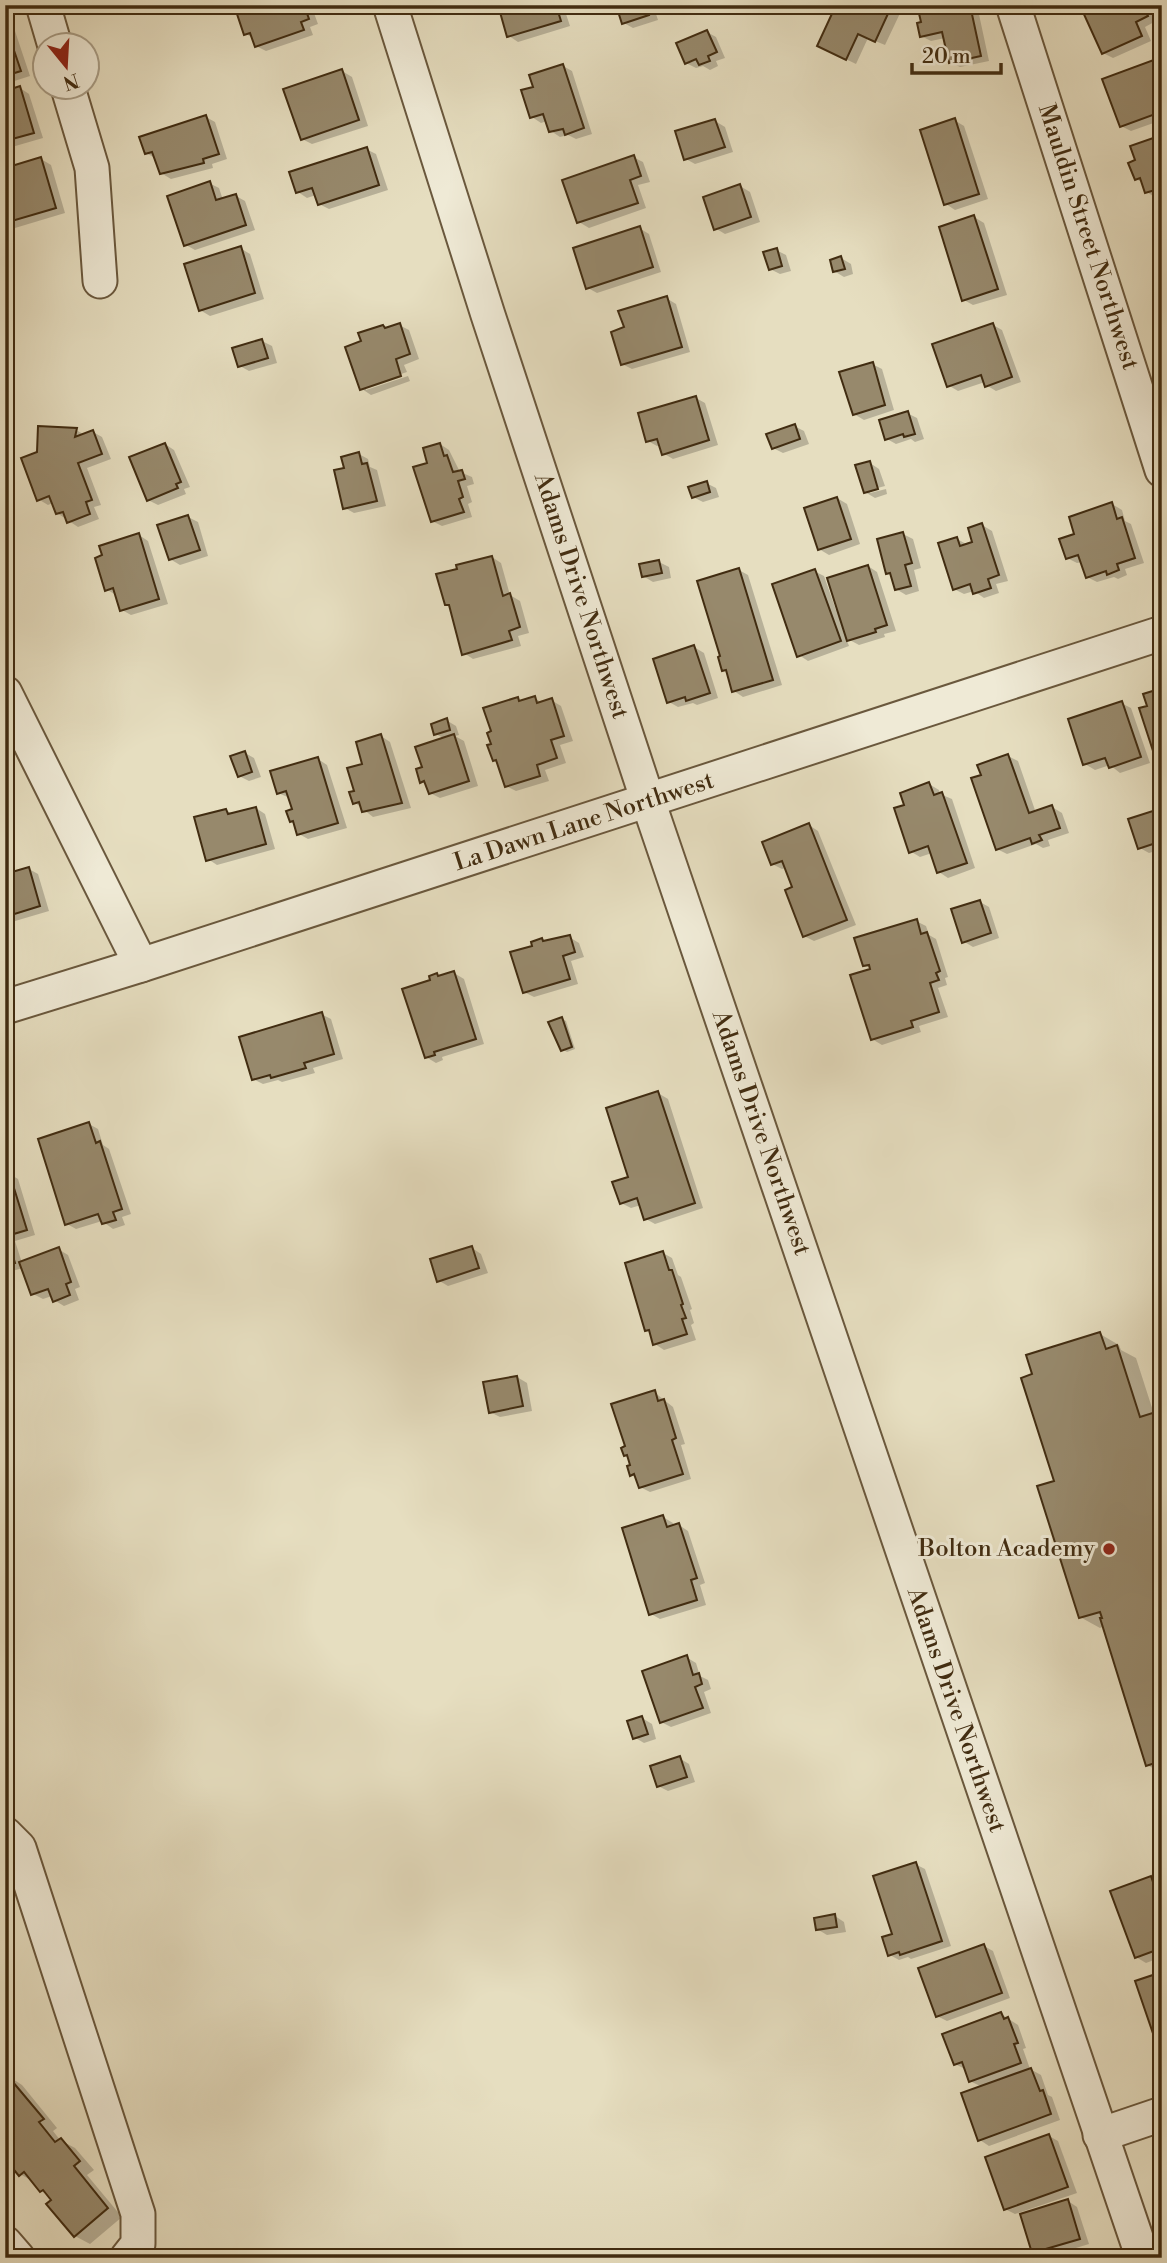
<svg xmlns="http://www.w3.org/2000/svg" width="1167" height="2263" font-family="'Libre Bodoni',serif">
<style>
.shadow{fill:#0003}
.building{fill:#97896c;stroke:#412c11;stroke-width:2}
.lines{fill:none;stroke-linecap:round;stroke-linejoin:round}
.minor-casing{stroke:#6a583d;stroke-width:37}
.minor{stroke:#efead6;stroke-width:33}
.poi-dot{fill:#8f2418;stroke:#efead6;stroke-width:2.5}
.labels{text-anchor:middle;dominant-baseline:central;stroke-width:6;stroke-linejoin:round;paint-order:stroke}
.street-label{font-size:24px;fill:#412c11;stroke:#efead6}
.poi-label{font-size:24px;fill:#412c11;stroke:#efead6;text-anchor:end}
</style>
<rect width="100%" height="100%" fill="#e6dec0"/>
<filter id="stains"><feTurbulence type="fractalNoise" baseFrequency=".00286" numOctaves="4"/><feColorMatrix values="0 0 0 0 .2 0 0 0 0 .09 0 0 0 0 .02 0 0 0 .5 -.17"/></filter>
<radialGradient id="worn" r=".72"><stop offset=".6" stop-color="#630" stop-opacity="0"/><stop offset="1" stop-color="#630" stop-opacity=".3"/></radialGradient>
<g class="shadow">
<polygon points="236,5 311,5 318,24 310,27 313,35 266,51 256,46 253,38 246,34"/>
<polygon points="503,5 560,5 564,8 570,26 518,42 509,36"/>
<polygon points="621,5 653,5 658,20 633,28 624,23"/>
<polygon points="838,5 901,5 903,7 885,45 868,38 856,64 829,51"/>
<polygon points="919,5 977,5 989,61 960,67 950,62 945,38 931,41 921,36 923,23"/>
<polygon points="1096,5 1149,5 1156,21 1145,27 1151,41 1113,58 1103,53"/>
<polygon points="6,25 15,31 30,76 5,84"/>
<polygon points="707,32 716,37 725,58 716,61 718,66 710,70 703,66 696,68 686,63"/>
<polygon points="1159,60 1162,62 1162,120 1131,131 1121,126"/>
<polygon points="563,66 572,71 592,134 576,139 568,135 560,137 551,131 547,121 541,123 532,117 535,88"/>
<polygon points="342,71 352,77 368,126 312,144 302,139"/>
<polygon points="20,88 29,94 43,138 5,149 5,93"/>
<polygon points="206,117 215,122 227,159 212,164 213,168 171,179 161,173 157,159 146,153"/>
<polygon points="954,120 964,126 988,199 955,210 946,204"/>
<polygon points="715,121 725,127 733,152 695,164 686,159"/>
<polygon points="1162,137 1162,196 1156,198 1147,192 1144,183 1136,179 1137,161"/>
<polygon points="366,149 376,154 388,190 329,209 319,204 316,195 307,198 298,192"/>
<polygon points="633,157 643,162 650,182 638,185 646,208 589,228 579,222"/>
<polygon points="41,159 51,165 65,213 5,231 5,191"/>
<polygon points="209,183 219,188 223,200 236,196 245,201 255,230 195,250 186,245"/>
<polygon points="740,186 750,192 760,222 725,234 715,228"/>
<polygon points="974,217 984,223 1007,295 973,305 964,300"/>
<polygon points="639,228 649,234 661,272 597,293 588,288"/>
<polygon points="240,248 250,254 264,299 210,316 200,310"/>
<polygon points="776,250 786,255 791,271 780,274 770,269"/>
<polygon points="841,258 851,264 853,274 844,277 834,271"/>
<polygon points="666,298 676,304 690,352 632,369 622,364 626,329"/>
<polygon points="399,325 409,330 419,359 404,365 407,372 366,386 366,390 408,376 410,381 371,395 362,389 363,342 383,326 388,329"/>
<polygon points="993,325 1002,330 1021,382 996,391 986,385 985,382 958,391 948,385"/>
<polygon points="262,341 272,346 277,363 249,371 240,366"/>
<polygon points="872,364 882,369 894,410 864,420 854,414"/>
<polygon points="696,398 705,403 718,445 673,459 663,453 661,445 657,446 648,441"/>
<polygon points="907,413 917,418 924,439 915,442 911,439 896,444 887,439"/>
<polygon points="794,426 804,431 809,444 783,453 773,448"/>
<polygon points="76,430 85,435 93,432 102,437 111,459 87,468 101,505 94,507 99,519 78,527 57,513 53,503 48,505 38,499 39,453"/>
<polygon points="165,444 174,450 190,487 184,489 186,494 158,505 148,500"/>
<polygon points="440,444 449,450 460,472 472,477 474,484 467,486 472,502 468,504 472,517 442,526 432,521"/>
<polygon points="359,454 368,459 370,467 377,470 386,506 354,513 345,508 346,469"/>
<polygon points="870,463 879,469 885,486 870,490 870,493 886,489 887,494 875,498 865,492"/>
<polygon points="706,483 716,488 719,497 703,502 693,497"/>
<polygon points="837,498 847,504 860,544 829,555 819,549"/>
<polygon points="1112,504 1122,510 1125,521 1131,524 1144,563 1125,569 1127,575 1118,579 1114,577 1097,582 1087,577 1082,562 1077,563 1067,558"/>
<polygon points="188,517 198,522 208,556 180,565 170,559"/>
<polygon points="982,525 992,531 1008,581 996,584 999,593 984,598 974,591 964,594 954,589 957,539 968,545 974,543"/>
<polygon points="903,534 913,539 921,568 914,570 919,591 906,595 896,589 893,576 888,573"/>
<polygon points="139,535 148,541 168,604 131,615 122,610 116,595 106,589"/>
<polygon points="492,557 501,563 510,595 520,601 529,633 518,636 521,646 473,659 464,653 451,607 447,604"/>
<polygon points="659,562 669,567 671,578 653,582 643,576"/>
<polygon points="868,566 877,572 896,631 884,634 885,637 859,645 846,638 849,646 808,661 799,655 814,571 824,576 836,610 839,609"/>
<polygon points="739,570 748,575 782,685 743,697 734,691 728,672 724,670"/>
<polygon points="694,647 704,653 718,698 697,705 693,703 678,707 669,702"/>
<polygon points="534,698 543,703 551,700 561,706 573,741 560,745 566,763 545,770 549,781 516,791 506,786 499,763 494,760 493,745 517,699 523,702"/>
<polygon points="1121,703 1131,708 1150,763 1120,773 1110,765 1095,770 1085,764"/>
<polygon points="446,720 456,726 459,735 455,736 464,741 478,786 440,798 430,793 427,785 422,782 424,768 445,739 436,734"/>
<polygon points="381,736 390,742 411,808 373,817 354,802 365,765"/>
<polygon points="245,753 254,758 261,777 249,781 239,776"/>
<polygon points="1008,756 1018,761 1036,813 1052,807 1062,813 1069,833 1048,840 1050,846 1043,848 1036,844 1007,854 997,849 983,776"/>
<polygon points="318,759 327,765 347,828 308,839 299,834 296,824 291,821 294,810 290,798 278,793"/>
<polygon points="929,784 939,790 940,794 952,799 975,868 948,878 939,872 932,853 920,857 910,851 906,806"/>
<polygon points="256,808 265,814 275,849 217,865 208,859 226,810 234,815"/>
<polygon points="1162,810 1162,849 1149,853 1140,848"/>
<polygon points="809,825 818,831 856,925 814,941 804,936 794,888 786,868 782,869 772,864"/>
<polygon points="29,869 38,874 49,911 5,924 5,876"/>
<polygon points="1162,898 1162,920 1156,902"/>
<polygon points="980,902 989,907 999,938 973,947 963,941"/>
<polygon points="916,921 926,926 929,935 936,939 948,977 945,978 947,985 938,988 948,1017 919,1026 921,1032 882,1045 872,1039 873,970 865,965"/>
<polygon points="569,937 579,943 584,957 571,961 578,984 534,997 524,992 534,947 542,940 546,942"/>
<polygon points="454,973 464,979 484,1044 442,1057 443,1060 436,1063 426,1057 440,977"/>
<polygon points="321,1014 331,1019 343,1059 313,1068 315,1073 282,1082 278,1080 263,1084 253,1079"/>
<polygon points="562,1019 566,1021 575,1049 567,1052 562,1049"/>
<polygon points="658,1093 668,1099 703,1208 655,1224 646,1219 641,1205 631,1208 621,1203"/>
<polygon points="89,1124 98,1129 103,1145 109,1149 131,1214 122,1217 125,1225 113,1229 102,1221 76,1229 67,1224"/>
<polygon points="5,1159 8,1161 13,1176 18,1179 35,1235 15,1241 22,1263 58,1249 68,1255 80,1287 75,1289 79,1300 64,1306 54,1300 52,1296 43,1299 33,1294 23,1268 5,1273"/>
<polygon points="472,1248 481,1254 488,1273 448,1286 438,1280"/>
<polygon points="663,1253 672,1258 678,1275 681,1277 692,1309 690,1310 694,1323 691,1325 696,1340 664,1350 655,1344 651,1332 647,1330"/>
<polygon points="1100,1334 1119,1345 1121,1350 1136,1358 1154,1414 1162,1412 1162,1773 1147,1765 1104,1626 1100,1628 1080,1617 1056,1482"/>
<polygon points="517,1377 527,1383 532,1411 500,1417 490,1412"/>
<polygon points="654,1392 673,1407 685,1444 681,1445 691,1479 650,1492 640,1487 636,1477 631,1475 632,1466 630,1457 625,1455 627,1448"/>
<polygon points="663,1517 673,1523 674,1527 679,1525 688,1531 705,1583 700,1585 706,1605 660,1619 651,1614"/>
<polygon points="686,1657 696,1663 700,1676 708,1680 711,1689 704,1692 711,1713 671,1727 661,1722"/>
<polygon points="642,1718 652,1724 656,1739 644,1743 634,1737"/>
<polygon points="679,1758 689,1764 695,1782 668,1791 658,1786"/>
<polygon points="915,1864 925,1869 951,1946 911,1959 908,1957 899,1960 890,1955"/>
<polygon points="1150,1878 1160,1884 1162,1888 1162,1957 1146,1963 1136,1957"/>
<polygon points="835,1916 844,1922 846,1932 827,1935 817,1929"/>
<polygon points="984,1946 993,1951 1010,1998 947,2021 937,2016"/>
<polygon points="1001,2014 1018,2025 1026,2048 1023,2049 1030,2069 1041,2075 1048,2095 1052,2097 1060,2120 989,2146 980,2140 982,2087 970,2081 965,2069 955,2064"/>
<polygon points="5,2074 22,2085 57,2128 53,2131 60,2140 75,2148 94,2170 87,2175 122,2217 90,2244 75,2236 50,2196 41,2191 34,2182 20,2174 5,2156"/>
<polygon points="1049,2136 1058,2141 1077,2193 1015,2214 1005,2209"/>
<polygon points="1068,2201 1077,2207 1089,2244 1043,2258 1034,2252"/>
</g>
<g class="building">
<polygon points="234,5 304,5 309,19 301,22 304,30 255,47 250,33 244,35"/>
<polygon points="498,5 556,5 561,21 507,37"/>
<polygon points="616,5 646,5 649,15 622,24"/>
<polygon points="836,5 892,5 875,42 858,34 846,60 817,46"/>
<polygon points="917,5 970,5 981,56 949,63 942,32 920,37 917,23 921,22"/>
<polygon points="1092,5 1143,5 1148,16 1136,22 1142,36 1102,54 1082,10"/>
<polygon points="5,24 21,71 5,76"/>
<polygon points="707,30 717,52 708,56 710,61 699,65 696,59 685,64 676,43"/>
<polygon points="1159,58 1162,67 1162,93 1155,96 1161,112 1120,127 1102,79"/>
<polygon points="563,64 584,128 565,135 563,129 549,132 543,114 530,118 521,90 533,87 529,75"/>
<polygon points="342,69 359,120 301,140 283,89"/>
<polygon points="20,86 34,133 5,141 5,91"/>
<polygon points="206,115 219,154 203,159 204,163 160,174 152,152 145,154 139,137"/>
<polygon points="955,118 979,194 944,205 920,130"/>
<polygon points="715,119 725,147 684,160 675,131"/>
<polygon points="1162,135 1162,188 1145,193 1140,178 1135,180 1128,163 1135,160 1130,146"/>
<polygon points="367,147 379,185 318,205 312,188 296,193 289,172"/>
<polygon points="634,155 641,176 630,180 638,203 577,223 562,180"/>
<polygon points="41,157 56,208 5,223 5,168"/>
<polygon points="210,181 216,200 236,194 246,225 184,246 167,196"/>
<polygon points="740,184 751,217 714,230 703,197"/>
<polygon points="974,215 998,289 962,301 939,227"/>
<polygon points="640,226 653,267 586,289 573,248"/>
<polygon points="241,246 255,293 199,311 184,264"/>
<polygon points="777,248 782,266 769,270 763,252"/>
<polygon points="841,256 845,269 833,272 830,260"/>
<polygon points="667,296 682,347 621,365 611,332 624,327 618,311"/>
<polygon points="400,323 410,354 396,359 401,376 360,390 345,347 361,341 358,333 383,325 385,328"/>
<polygon points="993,323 1012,377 985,387 981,375 947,387 932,344"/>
<polygon points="262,339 268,358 238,367 232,348"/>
<polygon points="873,362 885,405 853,415 839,372"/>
<polygon points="696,396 709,440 662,455 657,439 646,442 638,413"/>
<polygon points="908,411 915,434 904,437 903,434 885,440 879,420"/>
<polygon points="795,424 800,439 772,449 766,434"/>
<polygon points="38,426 77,428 75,437 93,430 102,454 78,463 92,500 86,502 90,514 67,523 63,512 56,514 49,496 37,501 21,458 37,452"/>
<polygon points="165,443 181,482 176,484 178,488 147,501 129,457"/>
<polygon points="440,443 444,456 447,455 453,472 462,470 465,479 458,481 463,497 459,499 464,512 431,522 413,467 427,463 423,448"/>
<polygon points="359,452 362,464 367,463 377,501 343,509 334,470 344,468 341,457"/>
<polygon points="870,461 878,489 864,493 855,465"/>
<polygon points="707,481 710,492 692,498 688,487"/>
<polygon points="837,497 851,539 818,550 804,508"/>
<polygon points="1112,502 1117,519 1122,517 1135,558 1117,564 1119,570 1107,575 1106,571 1086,578 1078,555 1066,559 1059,539 1074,534 1069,517"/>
<polygon points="188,515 200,550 169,560 157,525"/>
<polygon points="982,523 999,575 988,579 991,588 973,594 970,584 953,590 938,543 957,537 960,546 972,542 968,528"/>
<polygon points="903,532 912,563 905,565 911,586 895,590 890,573 886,574 877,539"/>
<polygon points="139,533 159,599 120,611 113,588 105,591 95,558 102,555 99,546"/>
<polygon points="492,556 503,596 510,593 520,627 509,631 512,640 462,655 449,605 445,605 436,574 457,569 456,565"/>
<polygon points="659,560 662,573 642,577 639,564"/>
<polygon points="868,565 887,625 875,629 876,632 847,641 827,578"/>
<polygon points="739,568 773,680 732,692 726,670 722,671 718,657 720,656 697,581"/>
<polygon points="815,569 841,641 797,657 772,584"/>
<polygon points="694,645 710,693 686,701 685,697 667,703 653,659"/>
<polygon points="1162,688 1162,751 1154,754 1139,708 1147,706 1143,694"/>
<polygon points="535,696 537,703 552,698 564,736 551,740 557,758 537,765 540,776 505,787 496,760 493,761 487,745 491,744 487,733 491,731 483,708 518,697 519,701"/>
<polygon points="1122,701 1141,757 1109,768 1105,758 1083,765 1068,719"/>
<polygon points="447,718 450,730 434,735 431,724"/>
<polygon points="381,734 402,803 362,812 359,802 353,804 349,792 354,791 347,768 362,764 356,742"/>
<polygon points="454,734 469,781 429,794 424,781 420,783 416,769 422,767 415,747"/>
<polygon points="245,751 252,772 238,777 230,756"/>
<polygon points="1008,754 1029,813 1052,805 1060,828 1039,835 1042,840 1032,844 1030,838 996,850 971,778 981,775 977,765"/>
<polygon points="318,757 338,823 297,835 293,821 290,822 286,811 292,809 286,791 277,794 270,771"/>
<polygon points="929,782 934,795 942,792 967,863 937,873 928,846 909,853 894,808 904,805 900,793"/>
<polygon points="256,807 266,844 206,861 194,817 226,809 228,814"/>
<polygon points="1162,808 1162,841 1138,849 1128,819"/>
<polygon points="809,823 847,920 803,937 785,890 792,887 782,861 771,865 762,842"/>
<polygon points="29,867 40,906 5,917 5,874"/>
<polygon points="980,900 991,933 962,943 951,909"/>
<polygon points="917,919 921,934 927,932 940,971 936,973 939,980 930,983 939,1012 911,1021 913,1027 871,1040 850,975 870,969 869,965 863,966 854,938"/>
<polygon points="570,935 575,952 563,956 570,979 523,993 510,952 532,946 531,942 542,938 543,941"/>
<polygon points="454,971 476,1039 434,1052 435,1055 425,1058 402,989 430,980 429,976 437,973 438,976"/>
<polygon points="322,1012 334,1054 304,1063 306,1068 271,1078 270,1075 252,1080 239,1037"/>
<polygon points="562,1017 572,1047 561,1051 548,1022"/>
<polygon points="658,1091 695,1203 644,1220 637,1198 620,1204 612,1182 628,1177 606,1108"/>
<polygon points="89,1122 96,1143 100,1141 122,1209 113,1212 116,1220 102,1224 98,1214 65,1225 38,1139"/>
<polygon points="9,1172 27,1230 7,1236 15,1263 5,1266 5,1173"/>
<polygon points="472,1246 479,1268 437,1282 430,1259"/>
<polygon points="59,1247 71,1282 66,1284 70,1295 53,1302 48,1289 31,1295 19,1262"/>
<polygon points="663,1251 669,1270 672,1270 683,1304 681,1305 686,1318 682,1319 687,1334 653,1345 649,1330 645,1331 625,1263"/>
<polygon points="1100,1332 1106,1349 1117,1345 1140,1417 1162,1410 1162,1773 1158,1762 1146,1766 1100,1618 1102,1618 1100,1612 1079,1618 1037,1486 1054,1481 1021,1378 1032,1374 1026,1355"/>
<polygon points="517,1376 523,1406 489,1413 483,1382"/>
<polygon points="655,1390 658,1401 664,1399 676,1438 672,1440 683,1474 639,1488 634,1474 630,1476 627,1466 630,1465 627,1455 624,1456 621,1448 625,1446 611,1404"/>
<polygon points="663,1515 667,1527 679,1523 697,1578 691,1580 697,1600 649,1615 622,1528"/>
<polygon points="687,1655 693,1675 699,1673 702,1684 695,1687 703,1708 660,1723 642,1671"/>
<polygon points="642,1716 648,1734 633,1739 627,1721"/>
<polygon points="680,1756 687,1777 657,1787 650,1766"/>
<polygon points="916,1862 942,1941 900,1955 899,1952 888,1956 882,1937 892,1934 873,1876"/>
<polygon points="1151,1876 1157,1894 1162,1893 1162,1948 1135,1958 1110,1891"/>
<polygon points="835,1914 837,1927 816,1930 814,1918"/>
<polygon points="984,1944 1002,1993 936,2017 918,1968"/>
<polygon points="1162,1972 1162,2047 1158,2048 1135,1981"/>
<polygon points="1001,2012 1004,2019 1008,2017 1018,2043 1014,2044 1021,2063 969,2082 962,2062 954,2065 942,2034"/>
<polygon points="1031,2068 1040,2091 1043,2090 1051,2114 978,2141 961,2093"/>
<polygon points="7,2075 44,2119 39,2122 55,2142 61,2138 80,2161 74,2166 108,2208 74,2237 46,2204 51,2200 43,2190 40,2192 24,2172 19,2176 5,2159 5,2077"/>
<polygon points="1049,2134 1068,2187 1004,2210 985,2157"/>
<polygon points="1068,2199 1080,2239 1032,2253 1020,2214"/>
</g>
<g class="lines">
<defs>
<g id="minor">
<polyline points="43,5 55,46"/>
<polyline points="390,5 488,315 648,801 1143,2258"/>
<polyline points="1013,5 1162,470"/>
<polyline points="68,88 92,168 100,281"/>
<polyline points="5,693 141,965"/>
<polyline points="5,1007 141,965 1162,633"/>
<polyline points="5,1834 19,1848 138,2214 138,2244 127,2258"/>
<polyline points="1100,2135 1162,2114"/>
<polyline points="5,2243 18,2258"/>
</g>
</defs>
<use href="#minor" class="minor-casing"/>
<use href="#minor" class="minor"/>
</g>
<circle class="poi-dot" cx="1109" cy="1549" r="7"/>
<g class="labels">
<g class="street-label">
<text transform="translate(1088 237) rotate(72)">Mauldin Street Northwest</text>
<text transform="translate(581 596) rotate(72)">Adams Drive Northwest</text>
<text transform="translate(584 822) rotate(-18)">La Dawn Lane Northwest</text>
<text transform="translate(761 1133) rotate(71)">Adams Drive Northwest</text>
<text transform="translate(956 1710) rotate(71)">Adams Drive Northwest</text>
</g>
<g class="poi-label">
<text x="1095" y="1549">Bolton Academy</text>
</g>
</g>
<rect width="1167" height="2263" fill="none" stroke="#e6dec0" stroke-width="28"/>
<rect x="7" y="7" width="1153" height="2249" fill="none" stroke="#412c11" stroke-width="3.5"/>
<rect x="14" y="14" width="1139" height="2235" fill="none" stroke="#412c11" stroke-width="2"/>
<g transform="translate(66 66) rotate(162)"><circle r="33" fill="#efead6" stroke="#a99e87" stroke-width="2"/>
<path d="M0-5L12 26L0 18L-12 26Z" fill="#8f2418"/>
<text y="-10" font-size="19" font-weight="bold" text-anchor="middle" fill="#412c11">N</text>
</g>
<path d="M912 63v10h89v-10" fill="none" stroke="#412c11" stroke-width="3.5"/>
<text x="922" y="63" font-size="21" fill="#412c11" stroke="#efead6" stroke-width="5" paint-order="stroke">20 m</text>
<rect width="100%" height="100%" filter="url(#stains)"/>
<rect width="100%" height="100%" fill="url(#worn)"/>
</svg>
